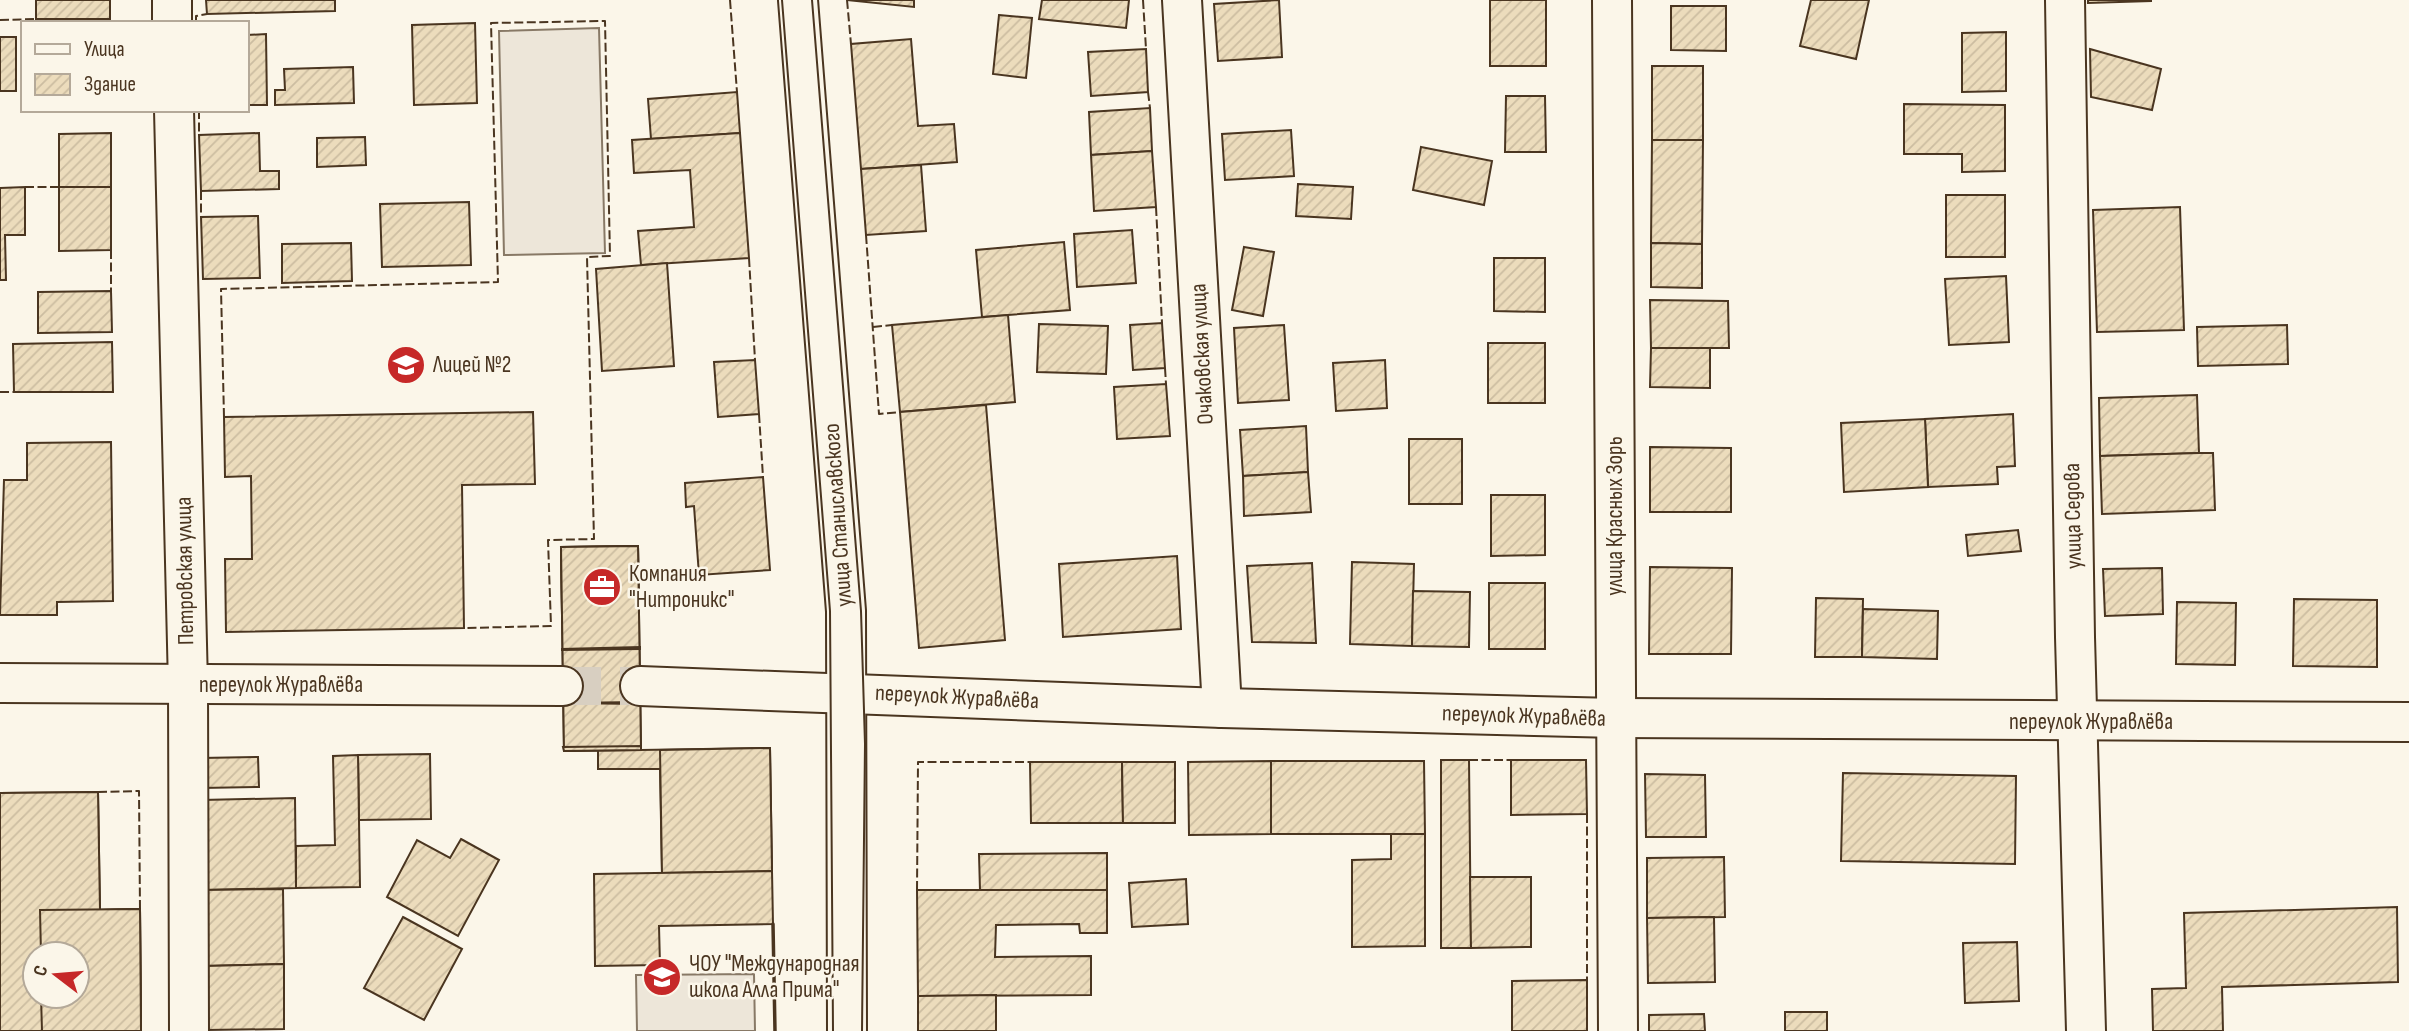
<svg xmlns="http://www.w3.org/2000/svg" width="2409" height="1031" font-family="'Sofia Sans Condensed',sans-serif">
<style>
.garden{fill:#ede6d9;stroke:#887966;stroke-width:2}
.building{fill:url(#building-hatch);stroke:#4a3520;stroke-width:2;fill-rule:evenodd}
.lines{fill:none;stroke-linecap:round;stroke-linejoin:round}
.minor-tunnel{stroke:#d8cfc1;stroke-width:38;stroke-dasharray:38 19;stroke-linecap:butt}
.minor-casing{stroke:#4a3520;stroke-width:42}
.tertiary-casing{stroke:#4a3520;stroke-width:42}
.minor{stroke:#fbf6e9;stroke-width:38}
.tertiary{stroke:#fbf6e9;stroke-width:38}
.tram{stroke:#4a3520;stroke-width:2}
.fence{stroke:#4a3520;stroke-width:2;stroke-dasharray:9 3.5;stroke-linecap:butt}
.wall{stroke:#4a3520;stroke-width:3.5}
.labels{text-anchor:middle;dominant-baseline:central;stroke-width:5;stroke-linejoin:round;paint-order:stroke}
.street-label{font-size:23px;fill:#4a3520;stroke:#fbf6e9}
.poi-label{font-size:23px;fill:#4a3520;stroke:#fbf6e9;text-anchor:start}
</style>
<defs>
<pattern id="building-hatch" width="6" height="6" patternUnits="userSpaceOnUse" patternTransform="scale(1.75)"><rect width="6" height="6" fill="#ecdcbc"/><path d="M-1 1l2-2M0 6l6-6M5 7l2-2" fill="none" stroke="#ccbda1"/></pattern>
</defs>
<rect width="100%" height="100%" fill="#fbf6e9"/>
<g class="garden">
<polygon points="599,28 605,253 504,255 499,31"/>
<polygon points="754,974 755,1031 637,1031 636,975"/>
</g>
<g class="building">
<rect x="36" y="0" width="74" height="19"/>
<polygon points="206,0 335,0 335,11 207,14"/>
<polygon points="847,0 914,0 914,7"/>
<polygon points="1042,0 1129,0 1126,28 1039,19"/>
<polygon points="1279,0 1282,57 1218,61 1214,4"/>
<rect x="1490" y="0" width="56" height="66"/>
<polygon points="1811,0 1869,0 1856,59 1800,46"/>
<polygon points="2088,0 2151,0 2151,1 2088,3"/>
<polygon points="1671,6 1726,6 1726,51 1671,50"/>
<polygon points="999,15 1032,18 1026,78 993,74"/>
<polygon points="475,23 477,103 414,105 412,25"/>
<polygon points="2006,32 2006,91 1962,92 1962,33"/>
<polygon points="266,34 267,105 247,105 247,35"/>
<rect x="0" y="37" width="16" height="54"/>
<polygon points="911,39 918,126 954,124 957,162 861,169 851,44"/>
<polygon points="1146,49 1148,92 1091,96 1088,52"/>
<polygon points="2090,49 2161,69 2152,110 2091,97"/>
<rect x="1652" y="66" width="51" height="74"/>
<polygon points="353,67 354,103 275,105 275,90 285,90 284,69"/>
<polygon points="737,92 740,133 651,139 648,99"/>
<polygon points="1506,96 1545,96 1546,152 1505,152"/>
<polygon points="1904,104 2005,105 2005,171 1962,172 1962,154 1904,154"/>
<polygon points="1150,108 1152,151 1091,155 1089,112"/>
<polygon points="1291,130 1294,176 1225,180 1222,134"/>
<polygon points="111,133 111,187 59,187 59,134"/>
<polygon points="259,133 260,171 279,171 279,189 201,191 199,135"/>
<polygon points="740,133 749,258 641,265 638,231 694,227 690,170 634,173 632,140"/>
<polygon points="365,137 366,165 317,167 317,138"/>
<polygon points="1652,140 1703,140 1702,244 1651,243"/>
<polygon points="1421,147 1492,161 1484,205 1413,190"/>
<polygon points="1152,151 1156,207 1094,211 1091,155"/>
<polygon points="921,165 926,231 866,235 861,169"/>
<polygon points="1298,184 1353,187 1351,219 1296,216"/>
<polygon points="25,187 25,235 5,235 6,280 0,280 0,188"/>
<polygon points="59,187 111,187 111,250 59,251"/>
<rect x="1946" y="195" width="59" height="62"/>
<polygon points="469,202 471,265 382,267 380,204"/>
<polygon points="2180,207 2184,330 2097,332 2093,210"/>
<polygon points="258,216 260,278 203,279 201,217"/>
<polygon points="1132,230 1136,283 1077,287 1074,234"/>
<polygon points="1064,242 1070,310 982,317 976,250"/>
<polygon points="351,243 352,281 282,283 282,244"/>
<polygon points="1651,243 1702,244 1702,288 1651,287"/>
<polygon points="1244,247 1274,252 1263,316 1232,310"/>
<polygon points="1494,258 1545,258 1545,312 1494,311"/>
<polygon points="667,263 674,366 602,371 596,269"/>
<polygon points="2006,276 2009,342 1949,345 1945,279"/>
<polygon points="111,291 112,332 38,333 38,292"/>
<polygon points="1650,300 1728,301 1729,348 1651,348"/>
<polygon points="1008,315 1015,402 900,412 892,325"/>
<polygon points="1162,323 1165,368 1133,370 1130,325"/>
<polygon points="1039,324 1108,326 1106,374 1037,372"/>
<polygon points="1284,325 1289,400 1238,403 1234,328"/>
<polygon points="2287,325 2288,364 2198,366 2197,327"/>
<polygon points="112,342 113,392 14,392 13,344"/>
<rect x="1488" y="343" width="57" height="60"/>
<polygon points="1651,348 1710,348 1710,388 1650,387"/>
<polygon points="755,360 759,414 718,417 714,362"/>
<polygon points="1385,360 1387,408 1336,411 1333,363"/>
<polygon points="1166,384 1170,436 1117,439 1114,387"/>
<polygon points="2197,395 2199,453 2100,456 2099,398"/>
<polygon points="986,405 1005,640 919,648 900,412"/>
<polygon points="533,412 535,484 462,485 464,628 226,632 225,559 252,559 251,476 225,477 224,417"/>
<polygon points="2013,414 2015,466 1997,467 1998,484 1928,487 1925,419"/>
<polygon points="1925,419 1928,487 1844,492 1841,423"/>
<polygon points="1306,426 1308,472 1243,476 1240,430"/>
<rect x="1409" y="439" width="53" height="65"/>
<polygon points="111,442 113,601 57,602 57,615 0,615 4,480 27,480 27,443"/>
<polygon points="1650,447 1731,448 1731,512 1650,512"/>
<polygon points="2199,453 2213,453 2215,510 2102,514 2100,456"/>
<polygon points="1308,472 1311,512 1244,516 1243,476"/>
<polygon points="763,477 770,570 699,575 694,506 686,507 685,483"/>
<polygon points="1491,495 1545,495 1545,555 1491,556"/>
<polygon points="2018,530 2021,551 1968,556 1966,535"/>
<polygon points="638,546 639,612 562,613 561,547"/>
<polygon points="638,546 641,750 770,748 772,871 662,873 660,769 598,769 598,750 564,751 561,547"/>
<polygon points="638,546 641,750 564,751 561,547"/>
<polygon points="1177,556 1181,629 1063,637 1059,564"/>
<polygon points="1352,562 1414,564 1412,646 1350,644"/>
<polygon points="1312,563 1316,643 1252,642 1247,566"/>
<polygon points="1650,567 1732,568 1731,654 1649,654"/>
<polygon points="2162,568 2163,614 2105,616 2103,569"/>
<rect x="1489" y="583" width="56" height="66"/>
<polygon points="1413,591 1470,592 1469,647 1412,646"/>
<polygon points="1816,598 1863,599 1862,657 1815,657"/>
<polygon points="2294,599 2377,600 2377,667 2293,666"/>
<polygon points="2177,602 2236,603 2235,665 2176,664"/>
<polygon points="1863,609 1938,611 1937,659 1862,657"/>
<polygon points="640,647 640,649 562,650 562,649"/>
<polygon points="640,702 640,704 563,703"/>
<polygon points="641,746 641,750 564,751 563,747"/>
<polygon points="770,748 772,871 662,873 660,750"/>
<polygon points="430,754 431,819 359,820 358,755"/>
<polygon points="358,755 360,887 296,888 296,846 335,845 333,756"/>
<polygon points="258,757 259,787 202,788 201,758"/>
<polygon points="1441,760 1469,760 1471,948 1441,948"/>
<polygon points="1511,760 1586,760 1587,814 1511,815"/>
<polygon points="1271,761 1424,761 1425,834 1271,834"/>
<polygon points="1271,761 1271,834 1189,835 1188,762"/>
<polygon points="1030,762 1122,762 1123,823 1031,823"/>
<polygon points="1122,762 1175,762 1175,823 1123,823"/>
<polygon points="1843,773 2016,776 2015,864 1841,861"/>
<polygon points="1645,774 1705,775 1706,837 1646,837"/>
<polygon points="98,792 100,910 140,909 141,1031 42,1031 41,996 77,996 77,954 41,954 40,910 0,911 0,793"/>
<path d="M98,792L100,910L140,909L141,1031H0V793ZM35,954H77V996H35Z"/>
<polygon points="295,798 296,888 204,890 202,800"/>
<polygon points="1391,834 1425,834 1425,946 1352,947 1352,860 1391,859"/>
<polygon points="461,839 499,860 458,936 387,897 417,840 450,858"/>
<polygon points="1107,853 1107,890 980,890 979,854"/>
<polygon points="1724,857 1725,917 1647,918 1647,858"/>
<polygon points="772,871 773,924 659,926 660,965 595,966 594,874"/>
<polygon points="1470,877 1531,877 1531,947 1471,948"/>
<polygon points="1186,879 1188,924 1132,927 1129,883"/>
<polygon points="283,889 284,964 205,966 204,890"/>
<polygon points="917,890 1107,890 1107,933 1080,933 1079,924 996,925 995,957 1091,956 1091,995 918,996"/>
<polygon points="2397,907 2398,982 2222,987 2223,1031 2153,1031 2152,989 2186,988 2184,913"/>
<polygon points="140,909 141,1031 42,1031 41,996 77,996 77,954 41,954 40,910"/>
<polygon points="403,917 462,949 424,1020 364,988"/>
<polygon points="1714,917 1715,982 1648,983 1647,918"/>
<polygon points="2017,942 2019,1001 1965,1003 1963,943"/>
<polygon points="284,964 284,1029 206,1030 205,966"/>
<polygon points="1587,980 1587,1031 1512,1031 1512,981"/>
<polygon points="996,995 996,1031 918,1031 918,996"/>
<rect x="1785" y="1012" width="42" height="19"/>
<polygon points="1704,1014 1705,1031 1649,1031 1649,1015"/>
</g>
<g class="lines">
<polyline class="minor-tunnel" points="563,686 640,686"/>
<defs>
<g id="minor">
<polyline points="172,0 172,23"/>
<polyline points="1182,0 1222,708"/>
<polyline points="2065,0 2075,637 2086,1031"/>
<polyline points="174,110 188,685 189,1031"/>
<polyline points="0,683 563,686"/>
<polyline points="640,686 1222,708 1616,718 2409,722"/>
</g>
<g id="tertiary">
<polyline points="798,0 846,611 847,1031"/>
<polyline points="1612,0 1618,1031"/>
</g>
</defs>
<use href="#minor" class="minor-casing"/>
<use href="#tertiary" class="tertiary-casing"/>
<use href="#minor" class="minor"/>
<use href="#tertiary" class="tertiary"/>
<g class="tram">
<polyline points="782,0 830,611 833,1031"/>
<polyline points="812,0 861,611 865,744 862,1031"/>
</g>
<g class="fence">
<polyline points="730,0 737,92"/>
<polyline points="847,0 851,44"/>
<polyline points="1143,0 1146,49"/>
<polyline points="0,20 36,19"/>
<polyline points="196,23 196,16 207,14"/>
<polyline points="1148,92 1150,108"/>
<polyline points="199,110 199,135"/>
<polyline points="25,187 59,187"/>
<polyline points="201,191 201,217"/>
<polyline points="1156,207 1162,323"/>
<polyline points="866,235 879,414 900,412"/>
<polyline points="111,250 111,291"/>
<polyline points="749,258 755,360"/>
<polyline points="873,327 892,325"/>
<polyline points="1165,368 1166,384"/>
<polyline points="0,392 14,392"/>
<polyline points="759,414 763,477"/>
<polyline points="224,417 221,289 498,282 491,23 605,21 610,256 587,257 594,539 548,540 551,626 464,628"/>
<polyline points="1469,760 1511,760"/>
<polyline points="98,792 139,791 140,909"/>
<polyline points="1587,814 1587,980"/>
<polyline points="917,890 918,762 1030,762"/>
</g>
<polyline class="wall" points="773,924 775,1031"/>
</g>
<defs>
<symbol id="school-disc" viewBox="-11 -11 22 22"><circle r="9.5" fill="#c62828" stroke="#fbf6e9"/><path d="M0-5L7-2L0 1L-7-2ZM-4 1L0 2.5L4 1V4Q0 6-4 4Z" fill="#fff"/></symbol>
<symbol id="office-disc" viewBox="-11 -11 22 22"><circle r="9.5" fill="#c62828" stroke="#fbf6e9"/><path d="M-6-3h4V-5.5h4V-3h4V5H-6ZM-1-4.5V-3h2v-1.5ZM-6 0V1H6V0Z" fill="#fff"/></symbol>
</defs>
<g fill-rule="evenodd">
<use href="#school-disc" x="384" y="343" width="44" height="44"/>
<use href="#office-disc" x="580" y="565" width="44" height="44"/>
<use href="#school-disc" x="640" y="955" width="44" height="44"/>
</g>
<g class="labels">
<g class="street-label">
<text transform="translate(1202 354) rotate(-93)">Очаковская улица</text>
<text transform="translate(838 515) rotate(-94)">улица Станиславского</text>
<text transform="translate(1615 516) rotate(-90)">улица Красных Зорь</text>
<text transform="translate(2073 516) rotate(-91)">улица Седова</text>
<text transform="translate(185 571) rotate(-91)">Петровская улица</text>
<text x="281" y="685">переулок Журавлёва</text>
<text transform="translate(957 697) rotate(3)">переулок Журавлёва</text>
<text transform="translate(1524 716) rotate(2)">переулок Журавлёва</text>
<text x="2091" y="722">переулок Журавлёва</text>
</g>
<g class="poi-label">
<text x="433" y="365">Лицей №2</text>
<text x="629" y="574">Компания<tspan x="629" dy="26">"Нитроникс"</tspan></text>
<text x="689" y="964">ЧОУ "Международная<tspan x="689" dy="26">школа Алла Прима"</tspan></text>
</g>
</g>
<rect x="21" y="21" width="228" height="91" fill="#fbf6e9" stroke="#b4a999" stroke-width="2"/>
<rect x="35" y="44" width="35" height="10" fill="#fbf6e9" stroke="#b4a999" stroke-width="2"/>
<text x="84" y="56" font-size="21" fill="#4a3520">Улица</text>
<rect x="35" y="74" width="35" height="21" fill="url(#building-hatch)" stroke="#b4a999" stroke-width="2"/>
<text x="84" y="91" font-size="21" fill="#4a3520">Здание</text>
<g transform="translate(56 975) rotate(286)"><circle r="33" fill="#fbf6e9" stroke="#b4a999" stroke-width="2"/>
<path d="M0-5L12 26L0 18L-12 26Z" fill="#c62828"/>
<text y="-10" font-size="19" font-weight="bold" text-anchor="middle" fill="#4a3520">С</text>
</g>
</svg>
